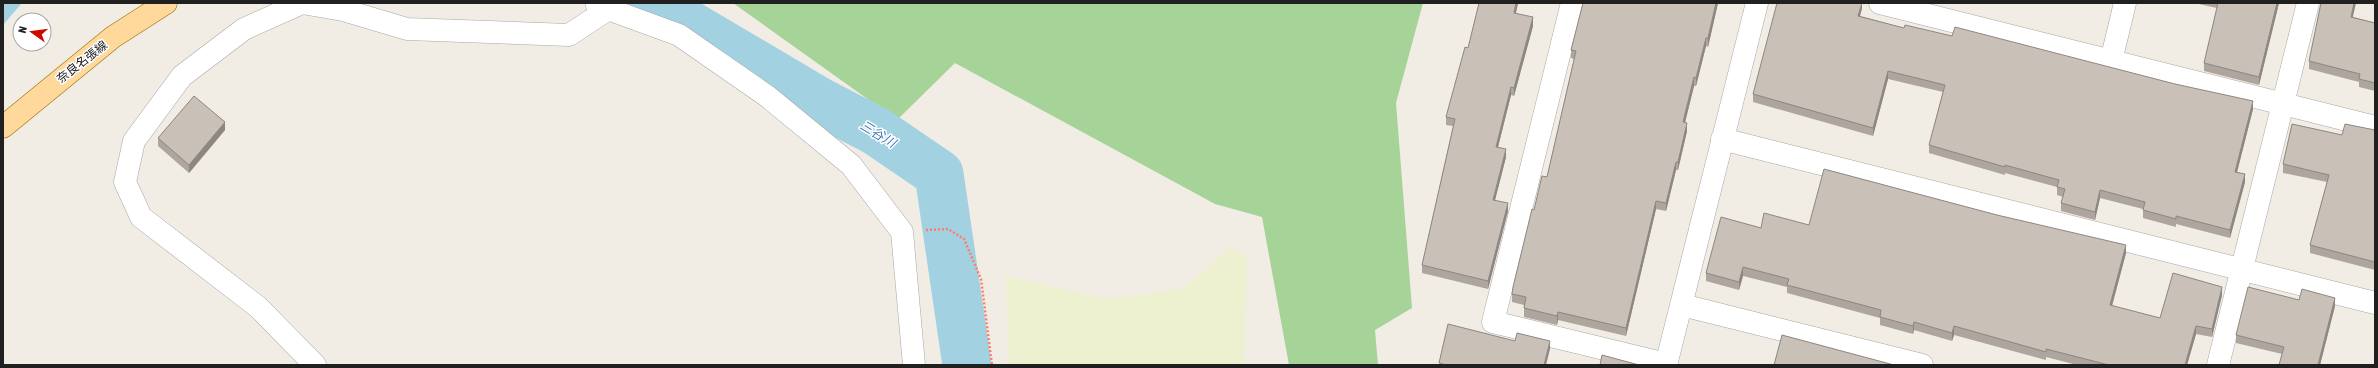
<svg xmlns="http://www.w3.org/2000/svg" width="2378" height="368" font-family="'Asap Condensed','Noto Sans JP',sans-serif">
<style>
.farmland{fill:#edf1cf}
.forest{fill:#a6d397}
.water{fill:#a2d1e2}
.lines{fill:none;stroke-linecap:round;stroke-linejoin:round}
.river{stroke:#a2d1e2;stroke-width:49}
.street-casing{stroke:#a7a7a7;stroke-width:23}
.primary-casing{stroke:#9b6e00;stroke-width:23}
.path{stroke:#ff7d68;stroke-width:2.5;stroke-dasharray:2 2;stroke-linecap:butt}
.street{stroke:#fff;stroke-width:22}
.primary{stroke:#ffd89c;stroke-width:22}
.wall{fill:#ada59e}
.shaded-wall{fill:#8d8681}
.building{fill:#c9c0b8;stroke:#8d8681}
.labels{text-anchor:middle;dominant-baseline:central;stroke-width:3;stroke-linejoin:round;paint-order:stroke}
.street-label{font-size:12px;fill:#202020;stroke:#fff}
.water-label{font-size:13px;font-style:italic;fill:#4479b7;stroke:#fff}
</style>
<rect width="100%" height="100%" fill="#f1ede5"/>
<polygon class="farmland" points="1231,247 1247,256 1244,365 1009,365 1006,276 1106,299 1183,289"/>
<polygon class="forest" points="733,3 1423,3 1396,103 1412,308 1375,330 1378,365 1289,365 1262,217 1215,204 955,63 897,120"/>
<polygon class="water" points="3,3 22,3 3,25"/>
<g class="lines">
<polyline class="river" points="646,3 664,10 820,102 876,131 939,174 967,365"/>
<defs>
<g id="street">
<polyline points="1572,3 1493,322 1666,364"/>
<polyline points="1880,3 2375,127"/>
<polyline points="597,5 679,35 767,96 851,165 902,232 914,365"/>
<polyline points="2111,61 2125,3"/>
<polyline points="1722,139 2375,303"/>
<polyline points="1682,305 1922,365"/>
<polyline points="315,365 258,307 141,217 125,182 134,141 182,76 244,29 302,3 343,10 407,29 569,35 610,8"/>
<polyline points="1666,365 1757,3"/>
<polyline points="2218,365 2308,3"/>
</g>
<polyline id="primary" points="3,127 113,37 166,3"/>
</defs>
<use href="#street" class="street-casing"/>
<use href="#primary" class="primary-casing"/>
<polyline class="path" points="926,230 948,229 964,239 981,279 992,365"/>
<use href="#street" class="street"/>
<use href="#primary" class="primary"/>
</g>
<g class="wall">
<polygon points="1475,3 1518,3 1516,13 1533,26 1514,96 1511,95 1498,147 1506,157 1495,200 1508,211 1488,289 1422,273 1422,265 1453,126 1446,125 1446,117 1468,48 1479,4"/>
<polygon points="1583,3 1718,3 1708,47 1706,46 1696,86 1694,86 1685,123 1687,131 1678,170 1676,170 1666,211 1656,209 1626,336 1558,320 1557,325 1524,317 1524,305 1512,302 1512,294 1534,210 1547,177 1574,59 1571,58 1571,50"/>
<polygon points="1862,3 1862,8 1860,16 1904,28 2253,109 2237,172 2245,182 2230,238 2176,224 2176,227 2143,218 2143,209 2100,198 2095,220 2061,211 2061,203 2063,197 2057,195 2057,187 2005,173 2005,175 1929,153 1929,145 1943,92 1888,79 1873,136 1753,102 1753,94"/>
<polygon points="2194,3 2279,3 2259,85 2204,71 2204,63 2217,8"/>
<polygon points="2353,17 2375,23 2375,91 2359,87 2359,82 2309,69 2309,61"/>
<polygon points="225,130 189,173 158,146 158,138"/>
<polygon points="2375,130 2375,270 2310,253 2310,245 2327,182 2283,173 2283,164"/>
<polygon points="1809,225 2126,253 2112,306 2160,318 2222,295 2212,337 2196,334 2187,365 2077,365 2046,357 2046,360 1954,335 1952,341 1914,330 1913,334 1880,325 1880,318 1787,293 1787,287 1743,276 1739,290 1706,281 1706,273 1761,228"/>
<polygon points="2299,300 2335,306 2320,365 2279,365 2282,354 2236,343 2236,335"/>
</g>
<g class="shaded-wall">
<polygon points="1516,3 1518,3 1514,21 1514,13"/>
<polygon points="1716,3 1718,3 1708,47 1708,38"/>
<polygon points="1862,3 1862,8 1858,24 1858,16"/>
<polygon points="2277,3 2279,3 2259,85 2259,77"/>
<polygon points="2354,3 2356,3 2351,25 2351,17"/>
<polygon points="1533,17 1533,26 1514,96 1514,88"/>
<polygon points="1706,38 1706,46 1696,86 1696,78"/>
<polygon points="1888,71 1888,79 1873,136 1873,128"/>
<polygon points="1694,77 1694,86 1683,130 1683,122"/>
<polygon points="1511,87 1511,95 1496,155 1496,147"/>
<polygon points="2253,101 2253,109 2235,180 2235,172"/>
<polygon points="225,122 225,130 189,173 189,165"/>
<polygon points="1687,123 1687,131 1678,170 1678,162"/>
<polygon points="1506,149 1506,157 1493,208 1493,200"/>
<polygon points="1676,162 1676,170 1666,211 1666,203"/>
<polygon points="2245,174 2245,182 2230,238 2230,230"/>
<polygon points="2100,190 2100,198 2095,220 2095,212"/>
<polygon points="1656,201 1656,209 1626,336 1626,328"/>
<polygon points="1508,203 1508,211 1488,289 1488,281"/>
<polygon points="2126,245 2126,253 2110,313 2110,305"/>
<polygon points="1743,267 1743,276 1739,290 1739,282"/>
<polygon points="2222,287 2222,295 2212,337 2212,329"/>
<polygon points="2335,298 2335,306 2320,365 2318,365"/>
<polygon points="1558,312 1558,320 1557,325 1557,316"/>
<polygon points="1914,322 1914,330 1913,334 1913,326"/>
<polygon points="1954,326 1954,335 1952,341 1952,333"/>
<polygon points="2196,326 2196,334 2187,365 2185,365"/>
<polygon points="1550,341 1550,349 1546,365 1544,365"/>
</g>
<g class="building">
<polygon points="1479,3 1516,3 1514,13 1533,17 1514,88 1511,87 1496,147 1506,149 1493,200 1508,203 1488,281 1422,265 1455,119 1446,117 1465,47 1468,48"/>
<polygon points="1583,3 1716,3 1708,38 1706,38 1696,78 1694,77 1683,122 1687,123 1678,162 1676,162 1666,203 1656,201 1626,328 1558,312 1557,316 1524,308 1526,297 1512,294 1513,287 1532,209 1534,210 1542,176 1547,177 1576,51 1571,50"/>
<polygon points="1777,3 1862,3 1858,16 1904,28 1905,25 1952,36 1955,27 2175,84 2253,101 2235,172 2245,174 2230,230 2176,216 2176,219 2143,210 2145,202 2100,190 2095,212 2061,203 2065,189 2057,187 2059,180 2005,165 2005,167 1929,145 1945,85 1888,71 1873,128 1753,94"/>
<polygon points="2218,3 2277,3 2259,77 2204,63"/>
<polygon points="2321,3 2354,3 2351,17 2375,23 2375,83 2359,79 2360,74 2309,61"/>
<polygon points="194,96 225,122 189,165 158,138"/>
<polygon points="2292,124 2342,135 2345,124 2375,130 2375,262 2310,245 2329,175 2283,164"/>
<polygon points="1824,169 1997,215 2126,245 2110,305 2160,318 2173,273 2222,287 2212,329 2196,326 2185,365 2109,365 2046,349 2046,352 1954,326 1952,333 1914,322 1913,326 1880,317 1881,310 1787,285 1789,279 1743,267 1739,282 1706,273 1721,217 1761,228 1764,213 1809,225"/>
<polygon points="2248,287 2299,300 2302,289 2335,298 2318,365 2279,365 2284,347 2236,335"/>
<polygon points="1448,324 1515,341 1517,333 1550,341 1544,365 1446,365 1439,363"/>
<polygon points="1782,335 1894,365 1774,365"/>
<polygon points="1602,355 1639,365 1600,365"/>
</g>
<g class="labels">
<g class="street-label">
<text transform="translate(82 62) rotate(-38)">奈良名張線</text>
</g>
<g class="water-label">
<text transform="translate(878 134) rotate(31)">三谷川</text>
</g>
</g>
<rect width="2378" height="368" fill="none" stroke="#202020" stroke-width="8"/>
<g transform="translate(32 32) rotate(284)"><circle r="19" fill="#ffffff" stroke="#a6a6a6"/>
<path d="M0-3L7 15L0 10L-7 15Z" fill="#cf0800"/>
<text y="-6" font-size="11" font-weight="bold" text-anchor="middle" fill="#202020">N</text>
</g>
</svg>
